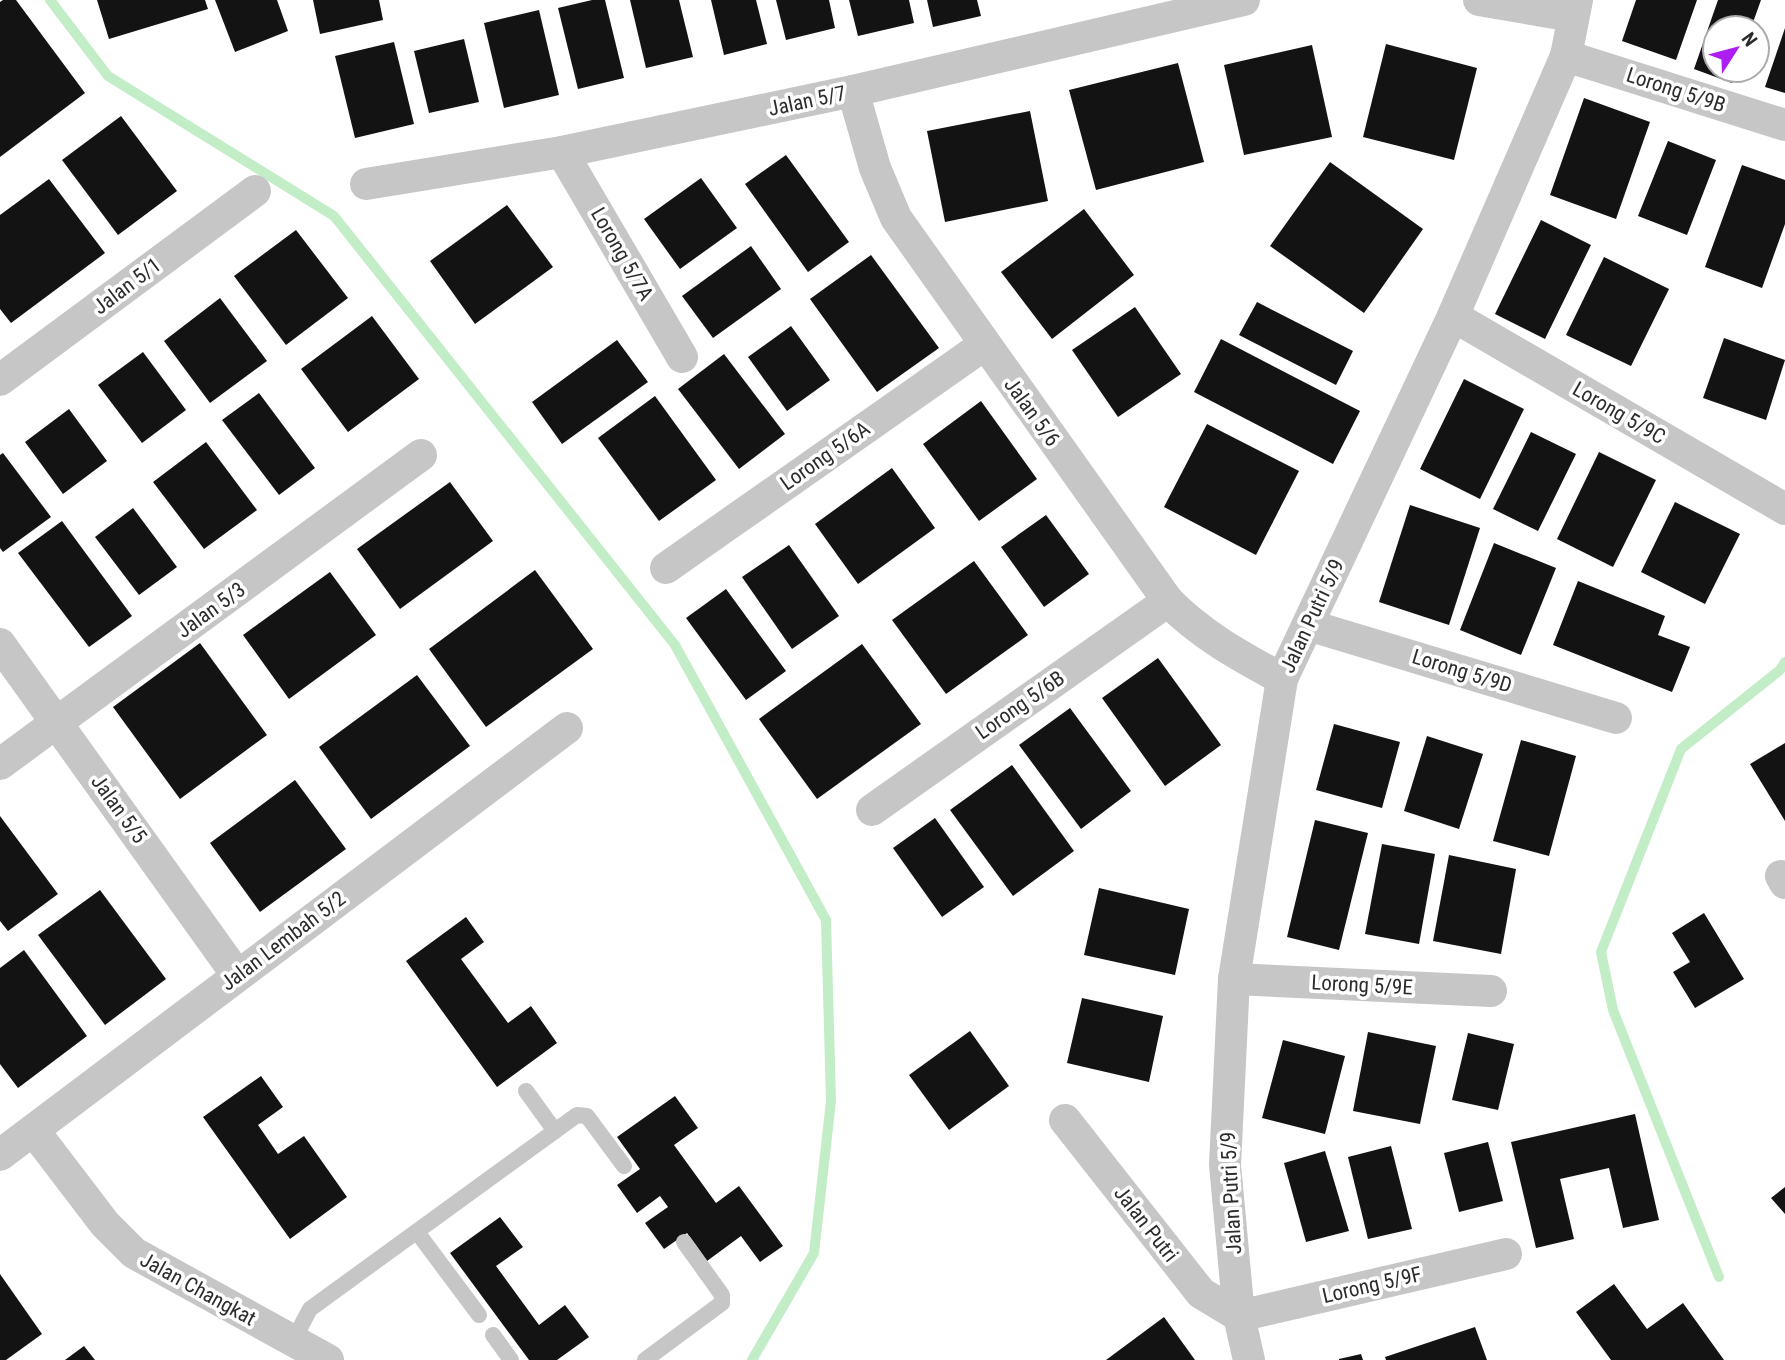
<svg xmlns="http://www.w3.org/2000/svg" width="1785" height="1360" font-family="'Roboto Condensed',sans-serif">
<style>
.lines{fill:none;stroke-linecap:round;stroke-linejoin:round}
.stream{stroke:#c2edc7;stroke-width:10}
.building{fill:#131313}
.lane{stroke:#c6c6c6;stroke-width:16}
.street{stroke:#c6c6c6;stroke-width:32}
.labels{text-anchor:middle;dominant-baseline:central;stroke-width:7;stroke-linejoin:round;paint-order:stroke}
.street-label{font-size:21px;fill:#2c2c2c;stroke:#fff}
</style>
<rect width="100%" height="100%" fill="#fff"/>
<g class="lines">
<g class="stream">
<polyline points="50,0 108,76 334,216 675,645 826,920 831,1101 814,1253 752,1360"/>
<polyline points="1719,1277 1613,1010 1601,952 1681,749 1780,670 1785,662"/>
</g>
</g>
<g class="building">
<polygon points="3,0 16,0 85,93 0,157 0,2"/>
<polygon points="97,0 205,0 208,9 109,39"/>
<polygon points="215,0 277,0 288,31 235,52"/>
<polygon points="313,0 379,0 383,20 320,34"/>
<polygon points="592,0 605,0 624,78 578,89 558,8"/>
<polygon points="630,0 679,0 693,57 646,68"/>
<polygon points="711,0 756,0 767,44 724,55"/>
<polygon points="776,0 829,0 835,28 786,40"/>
<polygon points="849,0 909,0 914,23 858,36"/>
<polygon points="927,0 977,0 981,16 933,27"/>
<polygon points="1636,0 1697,0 1676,60 1622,41"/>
<polygon points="1718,0 1761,0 1751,28 1715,28 1715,70 1736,70 1732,83 1694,69"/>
<polygon points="539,10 559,95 504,108 484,23"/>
<polygon points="1785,28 1785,93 1765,87"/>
<polygon points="464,39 479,102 429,113 414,51"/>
<polygon points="394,42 414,124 355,138 335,56"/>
<polygon points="1386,44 1477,68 1454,160 1363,137"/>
<polygon points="1312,45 1332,137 1244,155 1224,65"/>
<polygon points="1178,63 1204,162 1096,190 1069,90"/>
<polygon points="1584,98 1650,122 1616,219 1550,195"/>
<polygon points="1030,111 1048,201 945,222 927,131"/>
<polygon points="121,116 177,191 118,235 62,160"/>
<polygon points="1668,141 1716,160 1687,235 1638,216"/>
<polygon points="786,155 849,242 808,272 745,184"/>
<polygon points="1330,162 1423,229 1364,313 1270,246"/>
<polygon points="1742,165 1785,180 1785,224 1762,288 1705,267"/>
<polygon points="701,178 737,228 680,269 644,219"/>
<polygon points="49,179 105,253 11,323 0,309 0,215"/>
<polygon points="507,205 553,267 475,324 430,261"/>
<polygon points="1084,209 1134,275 1052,339 1001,272"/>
<polygon points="1541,220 1591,245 1545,339 1495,314"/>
<polygon points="296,230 348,298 286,345 234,276"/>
<polygon points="751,246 781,289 713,338 682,296"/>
<polygon points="871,255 939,348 877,392 810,299"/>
<polygon points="1604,257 1669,289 1631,366 1566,335"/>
<polygon points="220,298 267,361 210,403 164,341"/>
<polygon points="1257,302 1353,351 1336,385 1239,335"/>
<polygon points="1135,307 1181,374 1118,417 1072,350"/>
<polygon points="372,316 419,379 348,432 301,369"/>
<polygon points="791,326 830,380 787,411 748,357"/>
<polygon points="1724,338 1785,360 1766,420 1703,398"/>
<polygon points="1221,339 1360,411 1333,464 1194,392"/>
<polygon points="617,340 648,382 562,444 532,402"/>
<polygon points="143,352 186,410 142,443 98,385"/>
<polygon points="724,354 785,434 739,469 678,389"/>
<polygon points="1464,379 1524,409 1480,499 1420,469"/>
<polygon points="259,393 315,468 279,495 222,420"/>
<polygon points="655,396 716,480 659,521 598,438"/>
<polygon points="981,401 1037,479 979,521 923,444"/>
<polygon points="69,409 107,461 63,494 25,442"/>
<polygon points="1207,424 1299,471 1256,555 1164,507"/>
<polygon points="1531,432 1576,454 1538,531 1493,509"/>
<polygon points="206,442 257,510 204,549 153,482"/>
<polygon points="1599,452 1656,480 1613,567 1557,539"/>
<polygon points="3,453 51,517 3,552 0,548 0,455"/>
<polygon points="892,468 935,528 858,584 815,524"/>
<polygon points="450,482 493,541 400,609 357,549"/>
<polygon points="1675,502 1740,534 1705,604 1641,572"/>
<polygon points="1410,505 1480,528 1449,625 1379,602"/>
<polygon points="133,508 177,567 139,595 95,537"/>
<polygon points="1046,515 1089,574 1044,607 1001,547"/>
<polygon points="62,521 132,616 89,647 18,553"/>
<polygon points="1494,543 1556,568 1521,655 1460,630"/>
<polygon points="789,545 839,616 792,649 742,577"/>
<polygon points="974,561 1028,635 946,694 892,620"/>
<polygon points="535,570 593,649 486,727 429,649"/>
<polygon points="330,572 376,635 289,699 243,635"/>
<polygon points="1578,581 1665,616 1658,635 1690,647 1672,692 1553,645"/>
<polygon points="726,589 786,671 746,700 686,618"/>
<polygon points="200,643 267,735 180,799 113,707"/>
<polygon points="862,644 921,724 817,799 759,719"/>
<polygon points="1158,658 1221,745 1165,786 1102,698"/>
<polygon points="417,675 470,746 371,819 319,747"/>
<polygon points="1070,708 1131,791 1081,829 1019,745"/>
<polygon points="1334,724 1400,742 1382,808 1316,790"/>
<polygon points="1427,736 1483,754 1459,829 1404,811"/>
<polygon points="1521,740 1576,756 1549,856 1493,841"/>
<polygon points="1785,743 1785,821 1750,764"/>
<polygon points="1012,765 1074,851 1013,896 950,810"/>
<polygon points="295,780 346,849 260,912 210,843"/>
<polygon points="0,816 58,894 8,931 0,921"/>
<polygon points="935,818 984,887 942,917 893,848"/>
<polygon points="1315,820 1368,833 1339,950 1287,937"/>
<polygon points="1382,844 1435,854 1419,944 1365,934"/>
<polygon points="1449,855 1516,869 1501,954 1433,941"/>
<polygon points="1099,888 1189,909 1175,975 1084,955"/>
<polygon points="100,890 166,979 105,1025 38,935"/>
<polygon points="1704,913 1744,979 1695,1008 1673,972 1690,962 1672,933"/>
<polygon points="466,917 484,942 461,959 508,1023 531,1006 557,1043 497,1087 406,961"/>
<polygon points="24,950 87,1036 18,1088 0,1064 0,968"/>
<polygon points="1082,998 1163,1016 1149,1082 1067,1063"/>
<polygon points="970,1031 1009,1086 949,1130 909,1075"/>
<polygon points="1368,1032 1436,1046 1420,1124 1353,1111"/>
<polygon points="1468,1033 1514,1044 1498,1110 1452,1100"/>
<polygon points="1283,1040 1345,1056 1325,1134 1262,1118"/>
<polygon points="261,1076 283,1107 258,1125 278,1154 304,1136 347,1197 290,1239 203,1117"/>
<polygon points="675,1096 698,1128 674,1145 716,1203 739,1186 783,1246 760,1262 741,1236 707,1261 687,1233 664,1249 645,1223 668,1207 660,1196 637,1213 617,1185 640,1169 617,1137"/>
<polygon points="1635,1114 1659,1220 1623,1228 1609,1168 1560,1179 1574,1239 1536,1248 1511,1142"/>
<polygon points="1488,1142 1503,1201 1459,1212 1444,1153"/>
<polygon points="1391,1146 1412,1229 1368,1239 1348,1157"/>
<polygon points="1325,1151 1349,1231 1306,1242 1284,1163"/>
<polygon points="1785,1187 1785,1214 1771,1198"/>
<polygon points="500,1217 523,1247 496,1266 539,1325 565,1305 589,1337 557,1360 529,1360 450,1253"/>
<polygon points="0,1274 42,1334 6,1360 0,1360"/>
<polygon points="1614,1284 1647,1329 1683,1303 1724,1360 1611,1360 1576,1312"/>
<polygon points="1164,1317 1195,1360 1106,1360"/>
<polygon points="1475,1327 1487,1360 1386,1360 1385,1357"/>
<polygon points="84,1346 95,1360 65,1360"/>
<polygon points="1361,1354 1363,1360 1339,1360 1339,1359"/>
</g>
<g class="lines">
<g class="lane">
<polyline points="526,1091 555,1131"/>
<polyline points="417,1232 479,1315"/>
<polyline points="493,1335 511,1360"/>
<polyline points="293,1341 310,1309 577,1115 587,1116 624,1166"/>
<polyline points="645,1360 722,1303 722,1295 684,1242"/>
</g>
<g class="street">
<polyline points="1479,0 1572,16"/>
<polyline points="1566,56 1785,125"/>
<path d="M853,91L875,168L896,218L1168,601C1201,635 1240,656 1282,679"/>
<polyline points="562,152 682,357"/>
<polyline points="366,184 562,152 853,91 1244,0"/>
<polyline points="1453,316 1785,509"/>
<polyline points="0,380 255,191"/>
<polyline points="666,568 984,345"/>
<polyline points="1308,625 1616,718"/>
<polyline points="0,644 237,975"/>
<polyline points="0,764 421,455"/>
<polyline points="872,810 1168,601"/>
<polyline points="1781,876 1785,883"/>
<polyline points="1234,979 1491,991"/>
<polyline points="1065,1120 1201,1293 1239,1316 1506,1254"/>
<polyline points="34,1131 105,1224 134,1253 328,1360"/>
<polyline points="0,1155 567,728"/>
<polyline points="1249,1360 1239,1316 1225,1165 1234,979 1282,679 1453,316 1566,56 1577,0"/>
</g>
</g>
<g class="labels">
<g class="street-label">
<text transform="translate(1676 90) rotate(18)">Lorong 5/9B</text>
<text transform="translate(807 101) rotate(-12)">Jalan 5/7</text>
<text transform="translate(622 254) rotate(60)">Lorong 5/7A</text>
<text transform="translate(127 286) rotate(-37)">Jalan 5/1</text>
<text transform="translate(1032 412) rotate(54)">Jalan 5/6</text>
<text transform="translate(1619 413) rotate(30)">Lorong 5/9C</text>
<text transform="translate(825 456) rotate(-35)">Lorong 5/6A</text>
<text transform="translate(211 610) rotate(-36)">Jalan 5/3</text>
<text transform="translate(1312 616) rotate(-65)">Jalan Putri 5/9</text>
<text transform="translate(1462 671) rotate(17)">Lorong 5/9D</text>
<text transform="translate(1020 705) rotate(-35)">Lorong 5/6B</text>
<text transform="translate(119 809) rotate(54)">Jalan 5/5</text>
<text transform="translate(283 941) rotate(-37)">Jalan Lembah 5/2</text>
<text transform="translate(1362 985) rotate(3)">Lorong 5/9E</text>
<text transform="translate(1231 1193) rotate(-93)">Jalan Putri 5/9</text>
<text transform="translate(1146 1224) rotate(52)">Jalan Putri</text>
<text transform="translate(1372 1285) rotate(-13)">Lorong 5/9F</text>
<text transform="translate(198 1289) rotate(29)">Jalan Changkat</text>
</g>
</g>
<g transform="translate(1736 49) rotate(54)"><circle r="33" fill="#ffffff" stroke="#ababab" stroke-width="2"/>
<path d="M0-5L12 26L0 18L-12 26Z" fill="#ad1ef3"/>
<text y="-10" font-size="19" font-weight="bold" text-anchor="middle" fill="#2c2c2c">N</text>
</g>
</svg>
